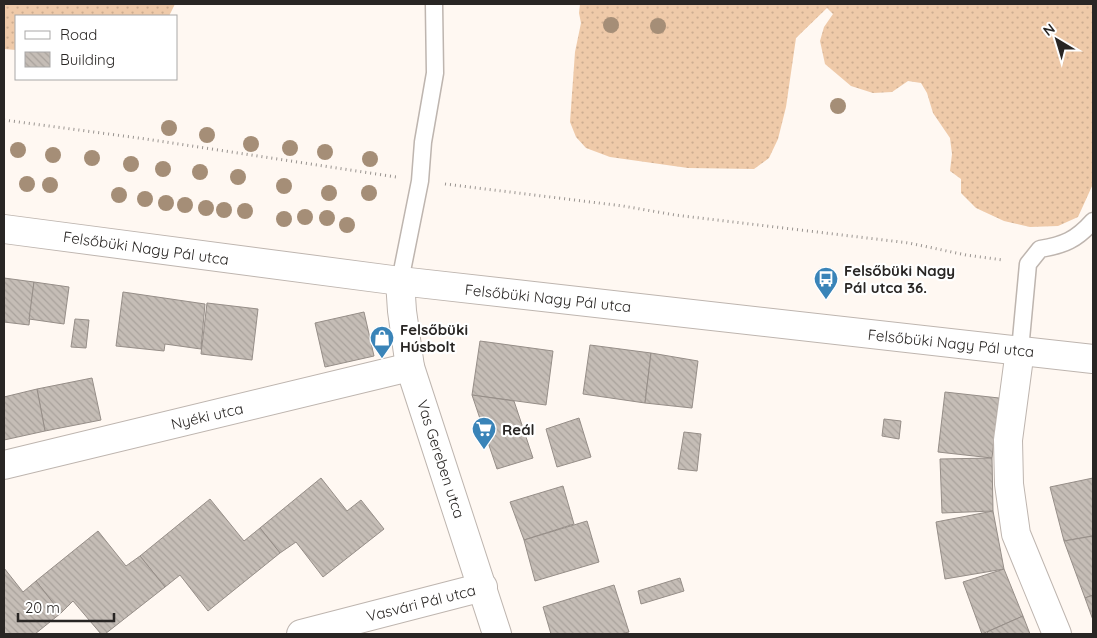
<svg xmlns="http://www.w3.org/2000/svg" width="1097" height="638" font-family="Quicksand,sans-serif">
<style>
.grass{fill:url(#grass-dots)}
.building{fill:url(#building-back-hatch);stroke:#968e88}
.lines{fill:none;stroke-linecap:round;stroke-linejoin:round}
.service-casing{stroke:#beb5af;stroke-width:19}
.minor-casing{stroke:#beb5af;stroke-width:30}
.path{stroke:#999490;stroke-width:3;stroke-dasharray:1 4;stroke-linecap:butt}
.service{stroke:#fff;stroke-width:16}
.minor{stroke:#fff;stroke-width:28}
.tree{fill:#a58e77}
.labels{text-anchor:middle;dominant-baseline:central;stroke-width:4.5;stroke-linejoin:round;paint-order:stroke}
.street-label{font-size:15px;fill:#292624;stroke:#fff}
.poi-label{font-size:15px;font-weight:bold;fill:#292624;stroke:#fff;text-anchor:start}
</style>
<defs>
<pattern id="grass-dots" width="8" height="8" patternUnits="userSpaceOnUse" patternTransform="scale(1.25)"><rect width="8" height="8" fill="#efcaa9"/><path d="M2 2h.1M6 6h.1" fill="none" stroke="#cdad91" stroke-width="1.8" stroke-linecap="round"/></pattern>
<pattern id="building-back-hatch" width="6" height="6" patternUnits="userSpaceOnUse" patternTransform="scale(1.25)"><rect width="6" height="6" fill="#c5bdb6"/><path d="M-1 5l2 2M0 0l6 6M5-1l2 2" fill="none" stroke="#a9a29c"/></pattern>
</defs>
<rect width="100%" height="100%" fill="#fff8f2"/>
<g class="grass">
<polygon points="4,4 175,4 169,16 16,16 16,50 4,49"/>
<polygon points="580,4 1093,4 1093,184 1078,217 1058,226 1030,227 1004,221 976,208 961,193 961,179 950,171 952,154 950,138 933,113 927,93 921,83 908,81 892,92 873,93 851,86 825,64 820,41 824,27 833,14 827,8 796,38 786,107 778,139 769,158 754,169 688,168 610,157 586,148 576,137 570,122 575,52 581,23 579,13"/>
</g>
<g class="building">
<polygon points="4,278 34,282 29,325 4,322"/>
<polygon points="34,282 69,287 64,324 29,319"/>
<polygon points="123,292 205,304 201,349 165,344 164,351 116,346"/>
<polygon points="207,303 258,309 252,360 201,354"/>
<polygon points="364,312 374,356 325,367 315,323"/>
<polygon points="75,319 89,320 86,348 71,347"/>
<polygon points="480,341 553,351 546,405 472,395"/>
<polygon points="590,345 651,353 645,403 583,394"/>
<polygon points="651,353 698,361 692,408 645,403"/>
<polygon points="92,378 101,420 45,431 37,389"/>
<polygon points="37,389 45,431 4,440 4,397"/>
<polygon points="945,392 999,398 992,458 938,452"/>
<polygon points="472,395 514,401 533,458 497,469"/>
<polygon points="579,418 591,457 557,467 546,429"/>
<polygon points="884,419 901,421 899,439 882,436"/>
<polygon points="684,432 701,434 697,471 678,469"/>
<polygon points="992,458 993,511 942,513 940,459"/>
<polygon points="321,478 347,511 361,500 384,529 323,577 296,542 280,553 260,528"/>
<polygon points="1093,478 1093,536 1064,541 1050,487"/>
<polygon points="563,486 574,524 524,540 510,502"/>
<polygon points="210,499 244,541 260,528 280,553 208,611 180,575 165,587 140,556"/>
<polygon points="993,511 1004,569 945,579 936,522"/>
<polygon points="587,521 599,562 535,581 524,540"/>
<polygon points="98,531 126,566 140,556 165,587 105,634 101,634 73,601 61,613 36,581"/>
<polygon points="1093,536 1093,595 1085,598 1064,541"/>
<polygon points="4,568 23,592 36,581 61,613 35,634 4,634"/>
<polygon points="1004,569 1023,616 982,634 963,582"/>
<polygon points="680,578 684,591 641,604 638,591"/>
<polygon points="614,585 629,632 620,634 551,634 543,607"/>
<polygon points="1093,595 1093,620 1085,598"/>
<polygon points="1023,616 1030,634 988,634 987,632"/>
</g>
<g class="lines">
<defs>
<g id="service">
<polyline points="400,281 420,181 423,142 435,73 434,4"/>
<path d="M1020,350L1028,264L1040,249C1064,245 1076,240 1093,221"/>
</g>
<g id="minor">
<polyline points="4,229 400,281 1093,359"/>
<polyline points="400,281 402,311 410,367 497,634"/>
<polyline points="1020,350 1008,440 1009,484 1016,534 1057,634"/>
<polyline points="4,465 410,367"/>
<polyline points="301,634 483,587"/>
</g>
</defs>
<use href="#service" class="service-casing"/>
<use href="#minor" class="minor-casing"/>
<g class="path">
<polyline points="4,120 146,139 396,177"/>
<polyline points="445,184 623,206 675,215 909,243 966,255 1003,260"/>
</g>
<use href="#service" class="service"/>
<use href="#minor" class="minor"/>
</g>
<g class="tree">
<circle cx="611" cy="25" r="8"/>
<circle cx="658" cy="26" r="8"/>
<circle cx="838" cy="106" r="8"/>
<circle cx="169" cy="128" r="8"/>
<circle cx="207" cy="135" r="8"/>
<circle cx="251" cy="144" r="8"/>
<circle cx="290" cy="148" r="8"/>
<circle cx="18" cy="150" r="8"/>
<circle cx="325" cy="152" r="8"/>
<circle cx="53" cy="155" r="8"/>
<circle cx="92" cy="158" r="8"/>
<circle cx="370" cy="159" r="8"/>
<circle cx="131" cy="164" r="8"/>
<circle cx="163" cy="169" r="8"/>
<circle cx="200" cy="172" r="8"/>
<circle cx="238" cy="177" r="8"/>
<circle cx="27" cy="184" r="8"/>
<circle cx="50" cy="185" r="8"/>
<circle cx="284" cy="186" r="8"/>
<circle cx="329" cy="193" r="8"/>
<circle cx="369" cy="193" r="8"/>
<circle cx="119" cy="195" r="8"/>
<circle cx="145" cy="199" r="8"/>
<circle cx="166" cy="203" r="8"/>
<circle cx="185" cy="205" r="8"/>
<circle cx="206" cy="208" r="8"/>
<circle cx="224" cy="210" r="8"/>
<circle cx="245" cy="211" r="8"/>
<circle cx="305" cy="217" r="8"/>
<circle cx="327" cy="218" r="8"/>
<circle cx="284" cy="219" r="8"/>
<circle cx="347" cy="225" r="8"/>
</g>
<defs>
<symbol id="bus-pin" viewBox="-11 -11 22 30"><path d="M0 17L-7.5 6A9.5 9.5 0 1 1 7.5 6Z" fill="#3a84b8" stroke="#fff"/><path d="M-5-6H5V4H4V6H2V4H-2V6H-4V4H-5ZM-3.5-4V0h7V-4ZM-3.5 1.2v1.5H-2V1.2ZM2 1.2v1.5H3.5V1.2Z" fill="#fff"/></symbol>
<symbol id="shop-pin" viewBox="-11 -11 22 30"><path d="M0 17L-7.5 6A9.5 9.5 0 1 1 7.5 6Z" fill="#3a84b8" stroke="#fff"/><path d="M-5-2.5h2.3a2.7 3.5 0 0 1 5.4 0H5L5.5 6h-11ZM-1.5-2.5h3a1.5 2.3 0 0 0-3 0Z" fill="#fff"/></symbol>
<symbol id="supermarket-pin" viewBox="-11 -11 22 30"><path d="M0 17L-7.5 6A9.5 9.5 0 1 1 7.5 6Z" fill="#3a84b8" stroke="#fff"/><path d="M-6-5.5h2.5l.6 2H6L4.5 2H-2.5L-4.4-4H-6ZM-1.5 3.2a1.3 1.3 0 1 0 .1 0ZM3 3.2a1.3 1.3 0 1 0 .1 0Z" fill="#fff"/></symbol>
</defs>
<g fill-rule="evenodd">
<use href="#bus-pin" x="812" y="265" width="28" height="38"/>
<use href="#shop-pin" x="368" y="324" width="28" height="38"/>
<use href="#supermarket-pin" x="470" y="415" width="28" height="38"/>
</g>
<g class="labels">
<g class="street-label">
<text transform="translate(146 248) rotate(8)">Felsőbüki Nagy Pál utca</text>
<text transform="translate(548 298) rotate(6)">Felsőbüki Nagy Pál utca</text>
<text transform="translate(951 343) rotate(6)">Felsőbüki Nagy Pál utca</text>
<text transform="translate(207 416) rotate(-13)">Nyéki utca</text>
<text transform="translate(441 459) rotate(72)">Vas Gereben utca</text>
<text transform="translate(421 603) rotate(-14)">Vasvári Pál utca</text>
</g>
<g class="poi-label">
<text x="844" y="270">Felsőbüki Nagy<tspan x="844" dy="17">Pál utca 36.</tspan></text>
<text x="400" y="329">Felsőbüki<tspan x="400" dy="17">Húsbolt</tspan></text>
<text x="502" y="429">Reál</text>
</g>
</g>
<rect width="1097" height="638" fill="none" stroke="#292624" stroke-width="10"/>
<rect x="15" y="15" width="162" height="65" fill="#ffffff" stroke="#a9a8a7"/>
<rect x="25" y="31" width="25" height="8" fill="#ffffff" stroke="#a9a8a7"/>
<text x="60" y="40" font-size="15" fill="#292624">Road</text>
<rect x="25" y="52" width="25" height="15" fill="url(#building-back-hatch)" stroke="#a9a8a7"/>
<text x="60" y="65" font-size="15" fill="#292624">Building</text>
<g transform="translate(1057 40) rotate(322)" stroke="#ffffff" stroke-width="4" paint-order="stroke">
<path d="M0-4L9 19L0 12L-9 19Z" fill="#292624"/>
<text y="-8" font-size="14" font-weight="bold" text-anchor="middle" fill="#292624">N</text>
</g>
<path d="M18 613v8h96v-8" fill="none" stroke="#292624" stroke-width="2.5"/>
<text x="25" y="613" font-size="15" fill="#292624" stroke="#ffffff" stroke-width="4" paint-order="stroke">20 m</text>
</svg>
